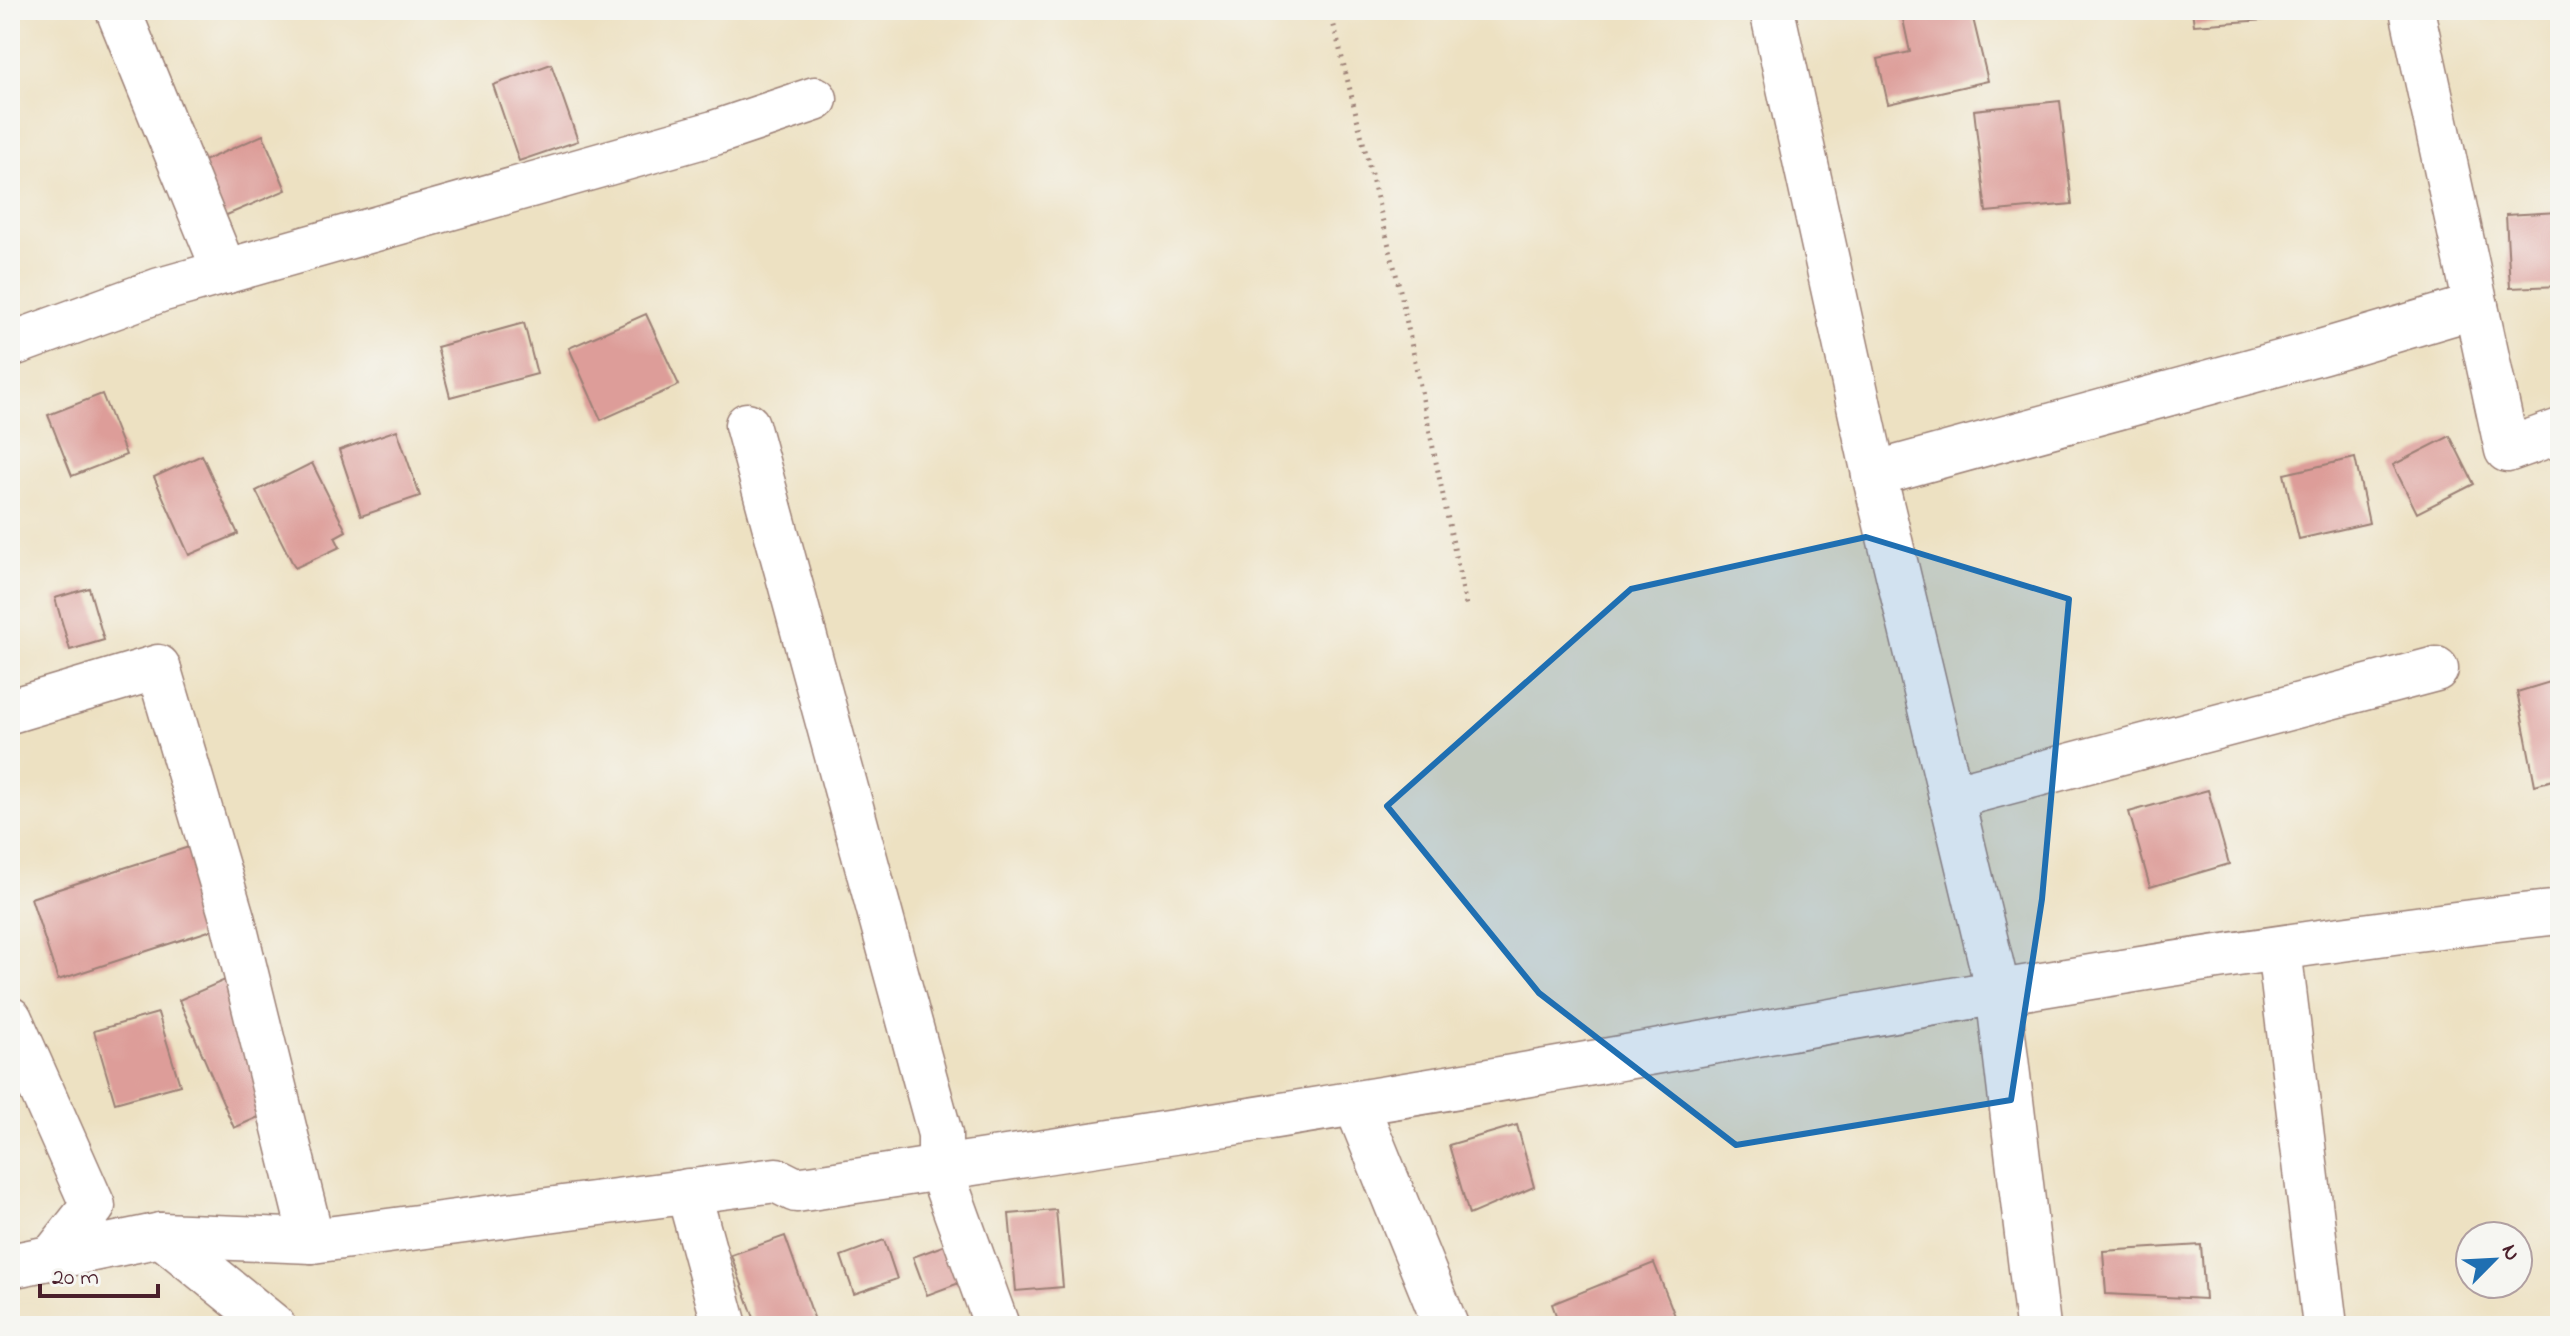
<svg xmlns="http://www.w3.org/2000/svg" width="2570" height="1336" font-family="'Indie Flower',sans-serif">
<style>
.building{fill:#dd9d99}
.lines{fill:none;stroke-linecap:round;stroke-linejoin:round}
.minor-casing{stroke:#9c8076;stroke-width:47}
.path{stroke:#9c8076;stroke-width:5;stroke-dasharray:2 6;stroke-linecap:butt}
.minor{stroke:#fff;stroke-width:44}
.marked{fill:#1f6fb2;fill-opacity:0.2;stroke:#1f6fb2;stroke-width:6;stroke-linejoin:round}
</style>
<rect width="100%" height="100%" fill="#f6f6f2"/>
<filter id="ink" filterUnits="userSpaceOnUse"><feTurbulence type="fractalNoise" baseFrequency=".0125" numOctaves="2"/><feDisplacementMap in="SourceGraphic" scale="16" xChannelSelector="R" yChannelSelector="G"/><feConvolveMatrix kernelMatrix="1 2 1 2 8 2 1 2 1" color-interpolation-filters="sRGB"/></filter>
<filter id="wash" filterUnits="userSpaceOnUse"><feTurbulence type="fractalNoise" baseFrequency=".006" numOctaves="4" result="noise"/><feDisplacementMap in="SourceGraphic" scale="32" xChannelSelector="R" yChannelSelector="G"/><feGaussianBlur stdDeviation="1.8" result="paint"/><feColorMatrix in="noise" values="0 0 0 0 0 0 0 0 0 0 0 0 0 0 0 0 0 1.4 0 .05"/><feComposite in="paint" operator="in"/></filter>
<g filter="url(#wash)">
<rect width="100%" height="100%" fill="#ede1c2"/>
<g id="blocks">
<g class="building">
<polygon points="1901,10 1971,10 1988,81 1888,104 1878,59 1910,52"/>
<polygon points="2192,10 2264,10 2265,20 2194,25"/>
<polygon points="551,64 578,141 519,161 493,85"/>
<polygon points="2060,101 2072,204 1986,212 1974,110"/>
<polygon points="263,135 286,190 210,222 201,162"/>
<polygon points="2560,212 2560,286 2510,288 2506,215"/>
<polygon points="646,314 679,385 601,420 569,348"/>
<polygon points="524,323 537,374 450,397 437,347"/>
<polygon points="102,394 126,455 72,476 48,415"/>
<polygon points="397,430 420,496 361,516 339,450"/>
<polygon points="2450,436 2474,484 2417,513 2393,465"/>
<polygon points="202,455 238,534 189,555 154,477"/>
<polygon points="2355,458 2369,523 2299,539 2284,474"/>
<polygon points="312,463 346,531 335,537 340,547 295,568 256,491"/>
<polygon points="89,588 104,640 70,650 55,598"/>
<polygon points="2560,679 2560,778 2535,785 2517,692"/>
<polygon points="2208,790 2229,864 2150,887 2129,812"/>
<polygon points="198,844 224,926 58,980 31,898"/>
<polygon points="225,980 281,1107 234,1128 179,1000"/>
<polygon points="158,1013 180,1085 115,1103 94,1031"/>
<polygon points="1517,1125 1534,1187 1469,1215 1449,1145"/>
<polygon points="1056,1210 1063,1287 1016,1291 1009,1214"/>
<polygon points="785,1236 817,1326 757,1326 731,1255"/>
<polygon points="884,1240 897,1279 854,1294 841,1256"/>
<polygon points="956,1241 970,1279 927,1295 913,1257"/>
<polygon points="2201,1245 2205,1299 2106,1294 2103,1251"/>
<polygon points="1654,1263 1679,1326 1560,1326 1552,1304"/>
</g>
</g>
</g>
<g filter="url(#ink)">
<use href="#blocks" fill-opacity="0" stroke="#9c8076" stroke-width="2"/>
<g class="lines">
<defs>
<g id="minor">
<polyline points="118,10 225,272"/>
<polyline points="1772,10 1874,474 1998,992 2038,1326"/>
<polyline points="2412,10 2507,450 2560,431"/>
<polyline points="10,345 160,290 714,133 815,99"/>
<polyline points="747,425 940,1134 940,1168 997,1326"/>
<polyline points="1874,474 2324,351 2476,306"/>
<polyline points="10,711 158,667 233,921 312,1241"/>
<polyline points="1951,797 2436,669"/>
<polyline points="2279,949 2325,1326"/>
<polyline points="10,1019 93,1206 52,1258"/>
<polyline points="1356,1104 1446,1326"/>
<polyline points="688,1191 725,1326"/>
<polyline points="161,1235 273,1326"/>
<path d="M10,1266L161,1235L312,1241L776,1180L796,1190C1045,1152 1293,1115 1541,1072C1879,1013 2218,949 2560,912"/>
</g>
</defs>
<use href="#minor" class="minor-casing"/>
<polyline class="path" points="1330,10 1400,290 1467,610"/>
<use href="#minor" class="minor"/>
</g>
</g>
<path class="marked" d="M1866,537L2069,599L2042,899L2011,1100L1736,1145L1539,993L1387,806L1631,589Z"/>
<rect width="2570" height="1336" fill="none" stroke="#f6f6f2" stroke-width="40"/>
<g transform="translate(2494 1260) rotate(66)"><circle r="38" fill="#f6f6f2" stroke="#b1a0a2" stroke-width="2"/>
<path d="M0-6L14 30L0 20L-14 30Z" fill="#1f6fb2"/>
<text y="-12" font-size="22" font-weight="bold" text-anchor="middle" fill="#4a1f2b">N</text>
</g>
<path d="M40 1284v12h118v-12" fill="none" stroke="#4a1f2b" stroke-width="4"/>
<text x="52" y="1284" font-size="24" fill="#4a1f2b" stroke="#f6f6f2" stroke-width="6" paint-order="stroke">20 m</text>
</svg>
